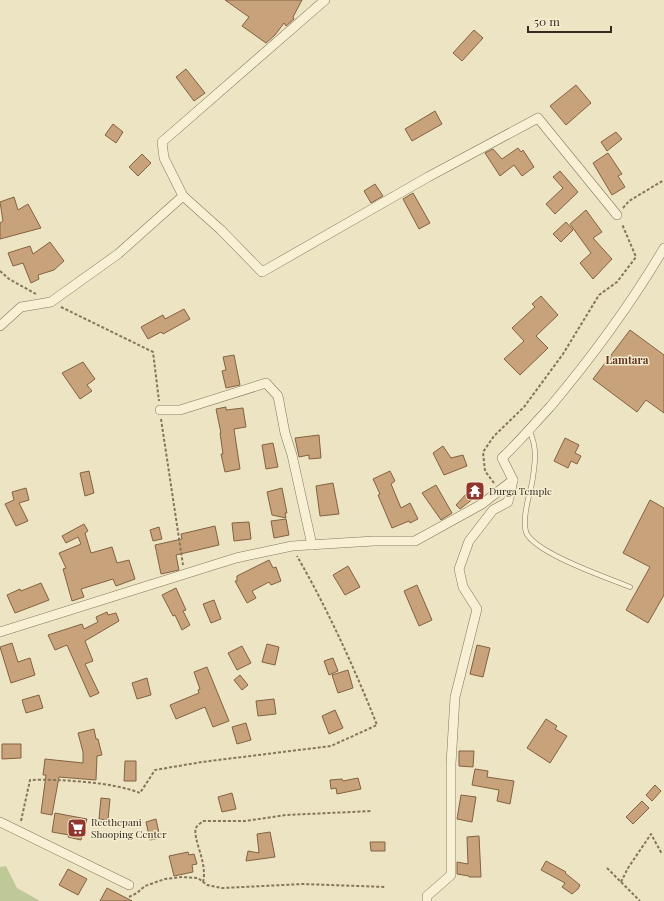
<svg xmlns="http://www.w3.org/2000/svg" width="664" height="901" font-family="'Playfair Display',serif">
<style>
.green{fill:#bec997}
.building{fill:#c8a27a;stroke:#836241}
.lines{fill:none;stroke-linecap:round;stroke-linejoin:round}
.service-casing{stroke:#85755a;stroke-width:5.5}
.minor-casing{stroke:#85755a;stroke-width:10}
.path{stroke:#85755a;stroke-width:2;stroke-dasharray:3 2;stroke-linecap:butt}
.service{stroke:#f7f0d5;stroke-width:4.5}
.minor{stroke:#f7f0d5;stroke-width:9}
.labels{text-anchor:middle;dominant-baseline:central;stroke-width:3;stroke-linejoin:round;paint-order:stroke}
.poi-label{font-size:10px;fill:#352b1e;stroke:#f4edd1;text-anchor:start}
.neighbourhood-label{font-size:11px;font-weight:bold;fill:#60331f;stroke:#f4edd1}
</style>
<rect width="100%" height="100%" fill="#ece4c2"/>
<polygon class="green" points="6,866 17,888 40,901 0,901 0,867"/>
<g class="building">
<polygon points="225,0 302,0 293,17 294,19 286,26 284,23 275,35 266,43 242,26 249,17"/>
<polygon points="474,30 483,38 462,61 453,53"/>
<polygon points="186,69 205,93 194,101 176,77"/>
<polygon points="576,85 591,103 566,125 550,106"/>
<polygon points="435,111 442,124 412,141 405,129"/>
<polygon points="113,124 123,132 116,143 105,135"/>
<polygon points="616,132 622,139 607,151 601,142"/>
<polygon points="518,148 521,152 523,150 534,167 522,176 514,165 500,176 485,153 493,149 502,159"/>
<polygon points="608,153 622,174 618,176 625,187 612,195 593,163"/>
<polygon points="142,154 151,163 138,176 129,167"/>
<polygon points="560,171 578,192 555,214 546,204 563,188 553,177"/>
<polygon points="375,184 383,196 371,203 364,191"/>
<polygon points="413,193 430,223 419,229 403,199"/>
<polygon points="14,197 18,210 28,204 41,228 0,239 0,223 3,221 0,202"/>
<polygon points="586,210 602,232 593,238 612,259 593,279 580,263 591,253 570,224"/>
<polygon points="566,222 573,230 561,242 553,234"/>
<polygon points="50,242 64,261 54,270 38,275 39,279 31,283 23,263 13,266 8,253 30,246 33,254"/>
<polygon points="541,296 558,315 536,336 548,348 520,375 504,359 524,341 512,328 535,307 532,304"/>
<polygon points="184,309 190,319 163,334 161,332 148,339 141,327 163,315 165,319"/>
<polygon points="630,330 664,355 664,413 646,400 637,412 593,379"/>
<polygon points="234,355 240,385 226,388 222,371 226,370 223,357"/>
<polygon points="83,362 95,379 87,385 92,391 80,399 62,373"/>
<polygon points="226,407 226,410 243,408 246,427 234,429 240,469 225,472 221,454 223,454 220,433 221,433 216,409"/>
<polygon points="319,435 321,458 309,459 309,455 299,457 295,438"/>
<polygon points="565,438 579,445 575,453 581,456 577,464 571,461 568,468 554,461"/>
<polygon points="273,443 278,467 266,469 262,445"/>
<polygon points="443,446 451,458 463,455 467,466 444,475 433,453"/>
<polygon points="89,471 94,493 85,496 80,473"/>
<polygon points="390,471 395,481 391,484 401,508 410,503 418,519 410,523 409,521 392,528 378,495 380,494 373,479"/>
<polygon points="333,483 339,514 320,516 316,486"/>
<polygon points="436,485 452,513 441,520 422,493"/>
<polygon points="26,488 29,500 19,503 28,521 16,526 5,504 14,500 12,492"/>
<polygon points="282,488 287,513 285,513 286,518 272,515 267,492"/>
<polygon points="468,492 474,498 460,509 456,505"/>
<polygon points="650,500 664,508 664,595 648,623 626,610 650,567 623,553"/>
<polygon points="286,519 289,535 274,538 271,521"/>
<polygon points="249,522 251,539 234,541 232,523"/>
<polygon points="84,524 88,531 85,533 91,553 112,547 117,563 129,560 135,579 116,586 113,579 81,589 84,597 72,601 63,569 66,568 59,553 81,544 78,537 66,543 62,536"/>
<polygon points="215,526 219,545 176,555 179,570 161,574 155,545 182,539 181,534"/>
<polygon points="159,527 162,539 153,541 150,530"/>
<polygon points="269,560 273,568 276,567 281,581 271,585 269,582 252,591 256,598 247,603 235,581 237,581 237,576"/>
<polygon points="348,566 360,587 345,595 333,575"/>
<polygon points="41,583 49,600 15,613 7,595 20,589 21,591"/>
<polygon points="417,585 432,620 419,626 404,591"/>
<polygon points="176,588 186,610 183,611 190,625 182,630 175,615 173,616 162,595"/>
<polygon points="214,600 221,619 211,623 203,604"/>
<polygon points="107,612 108,615 116,613 119,621 85,641 93,661 85,664 99,693 90,697 67,645 55,650 48,635 82,624 84,629 98,622 96,617"/>
<polygon points="12,643 18,662 30,658 35,675 11,683 0,647"/>
<polygon points="267,644 279,647 275,665 262,662"/>
<polygon points="477,645 490,648 483,677 470,674"/>
<polygon points="242,646 251,663 237,670 228,653"/>
<polygon points="333,658 338,671 329,675 324,661"/>
<polygon points="207,667 229,721 213,727 205,707 176,719 170,705 199,693 198,690 200,689 194,672"/>
<polygon points="348,670 353,688 338,693 332,675"/>
<polygon points="240,675 248,685 242,690 234,680"/>
<polygon points="147,678 151,695 137,699 132,683"/>
<polygon points="39,695 43,708 26,713 22,700"/>
<polygon points="274,699 276,714 258,716 256,701"/>
<polygon points="335,710 343,728 329,734 322,716"/>
<polygon points="546,719 557,726 555,729 567,736 550,763 527,748"/>
<polygon points="246,723 251,740 237,744 232,727"/>
<polygon points="94,729 96,739 98,739 102,755 97,756 96,780 59,777 52,815 41,813 46,775 43,775 45,759 83,763 83,752 78,733"/>
<polygon points="2,744 21,744 21,758 2,759"/>
<polygon points="459,751 474,751 473,767 459,766"/>
<polygon points="125,761 136,761 136,781 124,781"/>
<polygon points="475,769 488,771 487,777 514,781 510,804 497,801 499,790 472,785"/>
<polygon points="358,778 361,789 337,794 336,788 331,789 330,780 342,779 343,781"/>
<polygon points="655,785 661,791 652,801 646,795"/>
<polygon points="232,793 236,809 222,812 218,797"/>
<polygon points="461,795 476,797 472,822 457,819"/>
<polygon points="101,798 110,799 108,820 99,819"/>
<polygon points="642,801 649,808 633,824 626,817"/>
<polygon points="55,813 87,819 81,840 68,837 69,835 52,832"/>
<polygon points="156,819 160,838 150,840 146,822"/>
<polygon points="270,832 275,857 246,861 248,851 259,853 257,834"/>
<polygon points="479,836 481,877 469,877 469,876 457,874 457,862 468,864 467,837"/>
<polygon points="370,842 385,842 385,851 371,851"/>
<polygon points="188,852 189,855 194,854 197,864 192,865 193,872 174,876 169,856"/>
<polygon points="546,861 566,872 565,873 580,885 578,889 572,894 562,887 565,883 541,870"/>
<polygon points="68,869 87,879 78,895 59,885"/>
<polygon points="107,888 132,901 100,901"/>
</g>
<g class="lines">
<defs>
<path id="service" d="M529,430C538,448 535,464 532,483C529,496 522,519 526,532C534,553 608,578 630,587"/>
<g id="minor">
<polyline points="183,196 221,230 262,272 428,177 538,118 617,215"/>
<polyline points="0,326 21,307 51,302 62,294 118,254 183,196 164,158 162,142 325,0"/>
<polyline points="160,410 180,410 266,383 278,396 285,433 292,455 312,545"/>
<path d="M0,632L236,558L292,546L374,541H415L482,504L513,480L502,458C519,442 534,424 550,407C592,357 631,304 664,248"/>
<polyline points="0,822 129,885"/>
<polyline points="427,901 427,896 451,875 451,764 455,697 477,609 463,587 459,569 469,541 493,510 508,502 513,480"/>
</g>
</defs>
<use href="#service" class="service-casing"/>
<use href="#minor" class="minor-casing"/>
<g class="path">
<polyline points="623,208 629,201 664,180"/>
<polyline points="0,271 9,279 36,294"/>
<polyline points="61,307 153,352 159,401"/>
<polyline points="161,419 183,565"/>
<polyline points="494,483 485,471 483,452 494,436 524,407 563,354 599,295 617,282 636,257 622,224"/>
<path d="M21,821L30,780C59,779 113,782 140,793L155,770L202,762L331,746L377,725C354,667 328,610 297,556"/>
<polyline points="607,868 640,901"/>
<path d="M203,882C208,863 192,838 196,828C197,825 201,823 203,821H245L286,815L372,811"/>
<polyline points="621,882 628,868 651,834 662,854"/>
<polyline points="129,897 137,893 145,886 165,879 182,877 198,878 207,885 222,888 302,884 386,887"/>
</g>
<use href="#service" class="service"/>
<use href="#minor" class="minor"/>
</g>
<defs>
<symbol id="temple-square" viewBox="-11 -11 22 22"><rect x="-9" y="-9" width="18" height="18" rx="4" fill="#91362d" stroke="#f4edd1"/><path d="M0-6L5-2H3V0L6.5 2.5H4V6H1.5V3h-3V6H-4V2.5H-6.5L-3 0V-2H-5Z" fill="#fff"/></symbol>
<symbol id="supermarket-square" viewBox="-11 -11 22 22"><rect x="-9" y="-9" width="18" height="18" rx="4" fill="#91362d" stroke="#f4edd1"/><path d="M-6-5.5h2.5l.6 2H6L4.5 2H-2.5L-4.4-4H-6ZM-1.5 3.2a1.3 1.3 0 1 0 .1 0ZM3 3.2a1.3 1.3 0 1 0 .1 0Z" fill="#fff"/></symbol>
</defs>
<g fill-rule="evenodd">
<use href="#temple-square" x="464" y="480" width="22" height="22"/>
<use href="#supermarket-square" x="66" y="817" width="22" height="22"/>
</g>
<g class="labels">
<g class="poi-label">
<text x="489" y="491">Durga Temple</text>
<text x="91" y="822">Reethepani<tspan x="91" dy="12">Shooping Center</tspan></text>
</g>
<g class="neighbourhood-label">
<text x="627" y="359">Lamtara</text>
</g>
</g>
<path d="M528 26v6h83v-6" fill="none" stroke="#352b1e" stroke-width="2"/>
<text x="534" y="26" font-size="12" fill="#352b1e" stroke="#f4edd1" stroke-width="3" paint-order="stroke">50 m</text>
</svg>
